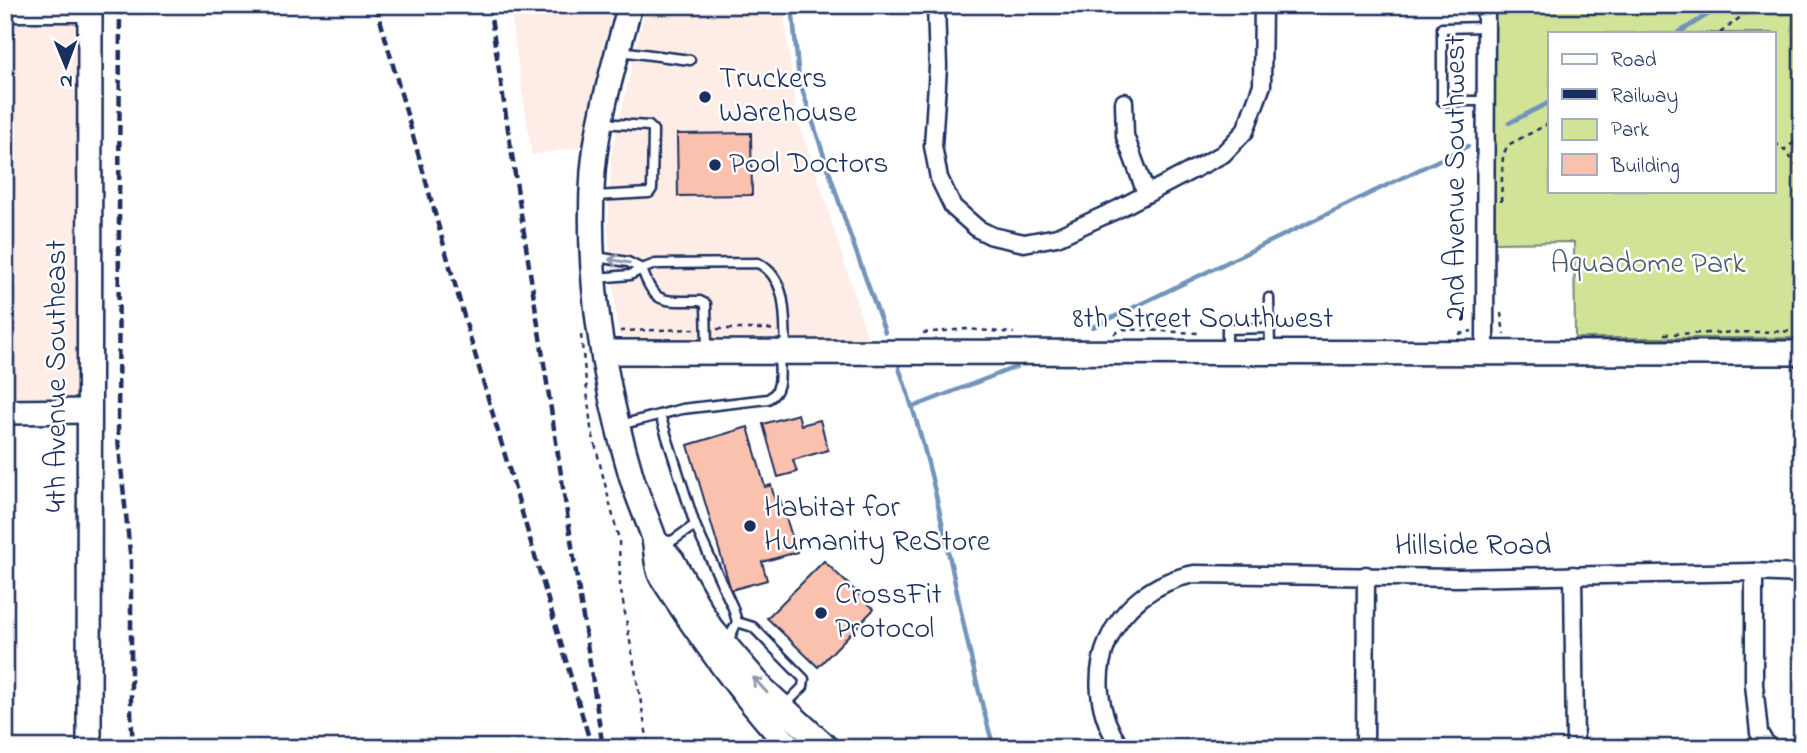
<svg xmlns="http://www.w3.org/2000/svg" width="1807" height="753" font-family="'Indie Flower',sans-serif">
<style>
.built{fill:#feede7}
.green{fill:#d0e397;stroke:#76897a;stroke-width:2;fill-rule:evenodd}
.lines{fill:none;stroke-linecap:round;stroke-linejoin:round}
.stream{stroke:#7294ba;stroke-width:4.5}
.building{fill:#fac2ae;stroke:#1b2f5e;stroke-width:2}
.lane-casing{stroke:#1b2f5e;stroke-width:13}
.street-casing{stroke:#1b2f5e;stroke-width:21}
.secondary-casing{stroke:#1b2f5e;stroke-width:28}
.path{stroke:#1b2f5e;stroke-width:2.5;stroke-dasharray:5 5;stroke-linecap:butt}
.lane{stroke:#fff;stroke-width:8}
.street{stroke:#fff;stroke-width:16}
.secondary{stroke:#fff;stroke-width:23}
.rail{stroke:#1b2f5e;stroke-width:4.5;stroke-dasharray:10 5;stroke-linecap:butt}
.oneway{stroke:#8d97ae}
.poi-dot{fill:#1b2f5e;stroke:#fff;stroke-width:2.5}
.labels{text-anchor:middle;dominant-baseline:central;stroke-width:5;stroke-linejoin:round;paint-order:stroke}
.poi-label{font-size:30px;fill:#1b2f5e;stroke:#fff;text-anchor:start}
.street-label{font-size:30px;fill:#1b2f5e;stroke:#fff}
.park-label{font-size:30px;fill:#485c6c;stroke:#fff}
</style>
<rect width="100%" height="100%" fill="#fff"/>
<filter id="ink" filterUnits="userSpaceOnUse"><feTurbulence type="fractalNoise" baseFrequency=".0143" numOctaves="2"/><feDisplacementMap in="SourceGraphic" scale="14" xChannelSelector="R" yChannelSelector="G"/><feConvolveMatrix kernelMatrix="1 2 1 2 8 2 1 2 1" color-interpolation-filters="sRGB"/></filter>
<g filter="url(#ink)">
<g class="built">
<polygon points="5,5 80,5 76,397 5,398"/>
<polygon points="509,5 614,5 581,147 532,155"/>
<polygon points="646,5 783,5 797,121 816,171 868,339 627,341 618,334 608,229 611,156"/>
</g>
<path class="green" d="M1493,5H1802V338H1575L1574,242L1493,243ZM1550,33H1774V191H1550Z"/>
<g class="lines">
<g class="stream">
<polyline points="792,5 799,80 849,232 885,332"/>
<polyline points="1678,33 1723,5"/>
<polyline points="1509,123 1550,102"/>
<polyline points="1093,327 1468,146"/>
<path d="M899,368C944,491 957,622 994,748"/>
<polyline points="913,407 1016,367"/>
</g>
</g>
<g class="building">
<polygon points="751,133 752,195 678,196 677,134"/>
<polygon points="798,414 801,425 820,420 828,450 793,460 797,472 778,477 763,424"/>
<polygon points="748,427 765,487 771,485 775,500 780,499 797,552 762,562 767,580 731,590 688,445"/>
<polygon points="824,561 874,609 818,667 767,618"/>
</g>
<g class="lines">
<defs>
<g id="lane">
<polyline points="620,51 690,60"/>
<polyline points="1486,101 1442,101 1442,28 1486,27"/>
<polyline points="595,196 649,193 652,189 653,130 649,126 601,123"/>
<polyline points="596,257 628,262 642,269 630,275 597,278"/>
<polyline points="1269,298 1270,349"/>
<path d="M707,348L706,304L700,301C664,300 655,307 642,269L655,264L758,263C789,279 784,318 786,348"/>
<polyline points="1227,350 1227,329 1270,328"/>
<polyline points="660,415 695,525 733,608 737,622 728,641"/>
<path d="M620,425L682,409L768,399C784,391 779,370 779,354"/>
<polyline points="661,540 672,541 695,525"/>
<polyline points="737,622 753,627 804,679 803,687 784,706"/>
</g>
<g id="street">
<polyline points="936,5 938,67 933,146 939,178 953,207 978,229 992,236 1024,243 1057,237 1116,210 1223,154 1245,131 1262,85 1263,5"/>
<polyline points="5,13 90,13"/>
<polyline points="1124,102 1125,136 1146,193"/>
<polyline points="1485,352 1486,5"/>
<polyline points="1754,572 1754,684 1759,733 1768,748"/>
<polyline points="1573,575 1575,748"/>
<path d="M1121,748C1072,678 1111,590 1194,574L1457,578L1754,572L1802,574"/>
<polyline points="1365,748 1366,575"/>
</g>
<g id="secondary">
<path d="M630,5C616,59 598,115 593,171C586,272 602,378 631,475C637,496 646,515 653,535C657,549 655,563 661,576C700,637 741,695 791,748"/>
<polyline points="604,352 1802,353"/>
<polyline points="5,412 89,411"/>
<polyline points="654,539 672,560 710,627 763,689 827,748"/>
<polyline points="89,748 90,5"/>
</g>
</defs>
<use href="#lane" class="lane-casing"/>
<use href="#street" class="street-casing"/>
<use href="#secondary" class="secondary-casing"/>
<g class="path">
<polyline points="1720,33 1756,5"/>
<polyline points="1802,136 1784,150 1802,171"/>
<polyline points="1774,145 1779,145 1784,150"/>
<polyline points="1501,202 1503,155 1508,145 1550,123"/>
<polyline points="1501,313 1504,334"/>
<polyline points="717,329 768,329 777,331"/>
<polyline points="620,331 697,329"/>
<polyline points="923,333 966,329 1014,333"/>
<polyline points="1114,334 1123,329 1198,333"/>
<polyline points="1459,334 1472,331"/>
<polyline points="1664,334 1802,331"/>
<polyline points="581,335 591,428 619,540 620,585 649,748"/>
</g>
<use href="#lane" class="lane"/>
<use href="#street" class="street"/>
<use href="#secondary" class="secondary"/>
<g class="rail">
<polyline points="120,5 118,439 131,562 131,711 133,748"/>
<polyline points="376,5 469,334 592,748"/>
<polyline points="489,5 603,748"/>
</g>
</g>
<defs><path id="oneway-shaft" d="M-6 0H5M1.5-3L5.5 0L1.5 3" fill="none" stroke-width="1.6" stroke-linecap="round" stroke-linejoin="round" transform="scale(1.75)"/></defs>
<g class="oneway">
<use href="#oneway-shaft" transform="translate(619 261) rotate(-170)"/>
<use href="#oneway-shaft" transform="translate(760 685) rotate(-132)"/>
</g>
</g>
<g class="poi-dot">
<circle cx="705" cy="97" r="7"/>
<circle cx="715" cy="165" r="7"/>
<circle cx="750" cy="526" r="7"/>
<circle cx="821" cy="613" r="7"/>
</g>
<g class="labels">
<g class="poi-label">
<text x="719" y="80">Truckers<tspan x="719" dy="34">Warehouse</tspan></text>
<text x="729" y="165">Pool Doctors</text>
<text x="764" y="509">Habitat for<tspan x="764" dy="34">Humanity ReStore</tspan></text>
<text x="835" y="596">CrossFit<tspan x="835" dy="34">Protocol</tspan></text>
</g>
<g class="street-label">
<text transform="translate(1457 178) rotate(-90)">2nd Avenue Southwest</text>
<text x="1203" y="320">8th Street Southwest</text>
<text transform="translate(58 376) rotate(-90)">4th Avenue Southeast</text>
<text x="1473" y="547">Hillside Road</text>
</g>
<g class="park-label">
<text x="1648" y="265">Aquadome Park</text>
</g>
</g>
<rect width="1807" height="753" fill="none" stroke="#fff" stroke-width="28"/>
<rect x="14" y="14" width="1779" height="725" fill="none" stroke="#1b2f5e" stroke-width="2.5" filter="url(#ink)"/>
<rect x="1548" y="32" width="228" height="161" fill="#ffffff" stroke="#a4acbf" stroke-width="2"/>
<rect x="1562" y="54" width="35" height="10" fill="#ffffff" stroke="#a4acbf" stroke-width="2"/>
<text x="1611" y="66" font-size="21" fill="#1b2f5e">Road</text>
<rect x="1562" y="89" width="35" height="10" fill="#1b2f5e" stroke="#a4acbf" stroke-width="2"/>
<text x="1611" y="102" font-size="21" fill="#1b2f5e">Railway</text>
<rect x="1562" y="119" width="35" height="21" fill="#d0e397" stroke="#a4acbf" stroke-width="2"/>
<text x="1611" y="136" font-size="21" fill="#1b2f5e">Park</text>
<rect x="1562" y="154" width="35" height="21" fill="#fac2ae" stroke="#a4acbf" stroke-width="2"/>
<text x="1611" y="172" font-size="21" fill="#1b2f5e">Building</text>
<g transform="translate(66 66) rotate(179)" stroke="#ffffff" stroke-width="5" paint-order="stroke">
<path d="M0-5L12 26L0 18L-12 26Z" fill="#1b2f5e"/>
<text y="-10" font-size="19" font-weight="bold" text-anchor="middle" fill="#1b2f5e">N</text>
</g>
</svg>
